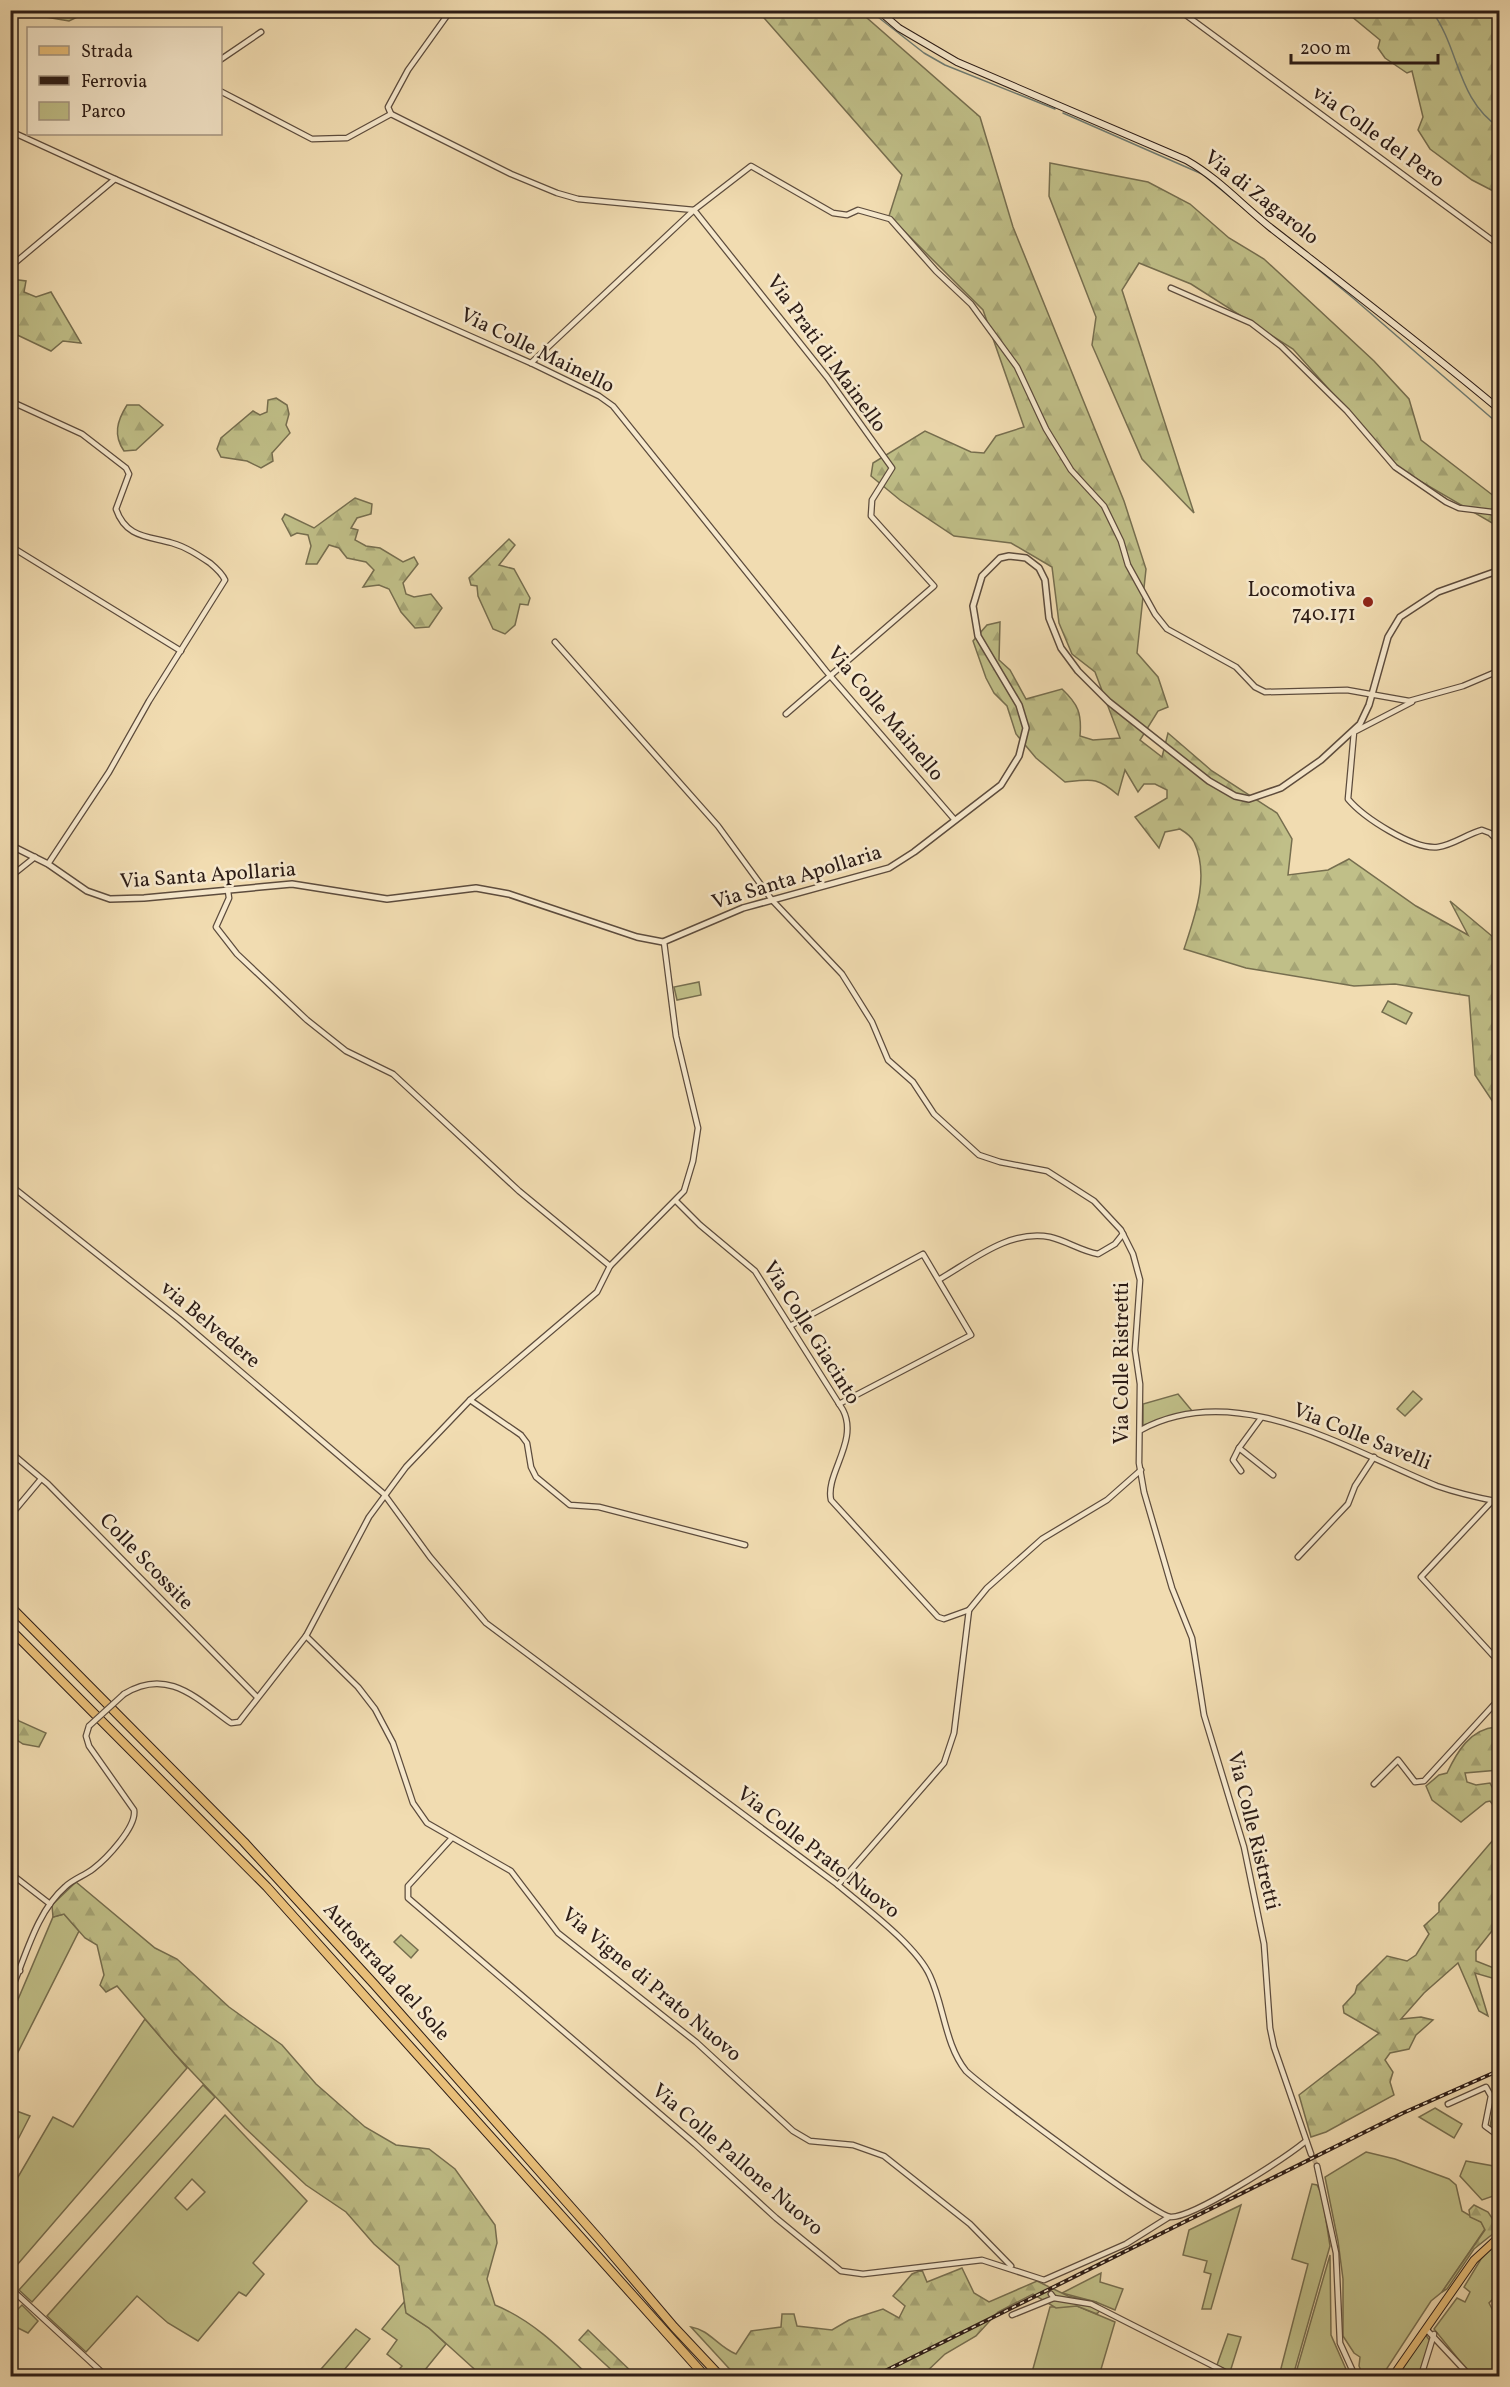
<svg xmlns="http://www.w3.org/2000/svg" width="1510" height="2387" font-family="Vollkorn,serif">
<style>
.green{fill:#c0bf88;stroke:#766e4f;stroke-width:1.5;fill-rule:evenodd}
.forest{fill:url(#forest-firs);stroke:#766e4f;stroke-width:1.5}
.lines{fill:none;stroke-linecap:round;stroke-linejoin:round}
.stream{stroke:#6f7b72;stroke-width:1.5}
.minor-tunnel{stroke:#cab692;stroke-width:4.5;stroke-dasharray:4.5 2;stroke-linecap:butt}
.minor-casing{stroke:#5d4c3d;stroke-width:7}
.tertiary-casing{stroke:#5d4c3d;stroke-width:8}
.secondary-casing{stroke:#2c1c16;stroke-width:8}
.primary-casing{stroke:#2c1c16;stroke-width:9}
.motorway-casing{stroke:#2c1c16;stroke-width:10}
.minor{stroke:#f6e8cc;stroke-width:4.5}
.tertiary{stroke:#f6e8cc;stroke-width:5}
.secondary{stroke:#f6e8cc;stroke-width:6}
.primary{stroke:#e8be78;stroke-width:7}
.motorway{stroke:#e8be78;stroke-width:8}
.rail-casing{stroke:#2c1c16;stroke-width:4}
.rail{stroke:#f6e8cc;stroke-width:1.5;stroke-dasharray:4.5;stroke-linecap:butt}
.minor-bridge-casing{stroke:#5d4c3d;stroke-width:7;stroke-linecap:butt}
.minor-bridge{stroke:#f6e8cc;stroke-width:4.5}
.poi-dot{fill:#8f2418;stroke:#f6e8cc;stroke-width:2}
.labels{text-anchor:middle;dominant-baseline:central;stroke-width:5;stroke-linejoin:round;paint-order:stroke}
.street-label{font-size:21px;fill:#2c1c16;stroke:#f6e8cc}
.poi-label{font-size:21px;fill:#2c1c16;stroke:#f6e8cc;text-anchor:end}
</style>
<defs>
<pattern id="forest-firs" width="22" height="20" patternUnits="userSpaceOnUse" patternTransform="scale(1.5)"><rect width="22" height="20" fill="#c0bf88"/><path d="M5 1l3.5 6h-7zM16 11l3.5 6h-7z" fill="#a5a475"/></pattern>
</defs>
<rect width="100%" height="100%" fill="#f1dcb1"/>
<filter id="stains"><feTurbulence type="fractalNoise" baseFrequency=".00333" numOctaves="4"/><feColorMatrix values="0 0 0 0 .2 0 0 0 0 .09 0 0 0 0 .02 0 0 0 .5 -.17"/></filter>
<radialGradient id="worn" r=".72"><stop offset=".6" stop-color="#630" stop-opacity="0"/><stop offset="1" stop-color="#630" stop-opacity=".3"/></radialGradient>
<g class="green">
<polygon points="699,982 701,995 677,1000 674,987"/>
<polygon points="1388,1001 1412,1013 1406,1024 1382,1012"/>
<polygon points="1413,1391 1422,1399 1405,1416 1397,1409"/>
<polygon points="1178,1394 1193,1412 1143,1425 1143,1404"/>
<polygon points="64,1914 79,1931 11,2066 11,2016 53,1917"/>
<polygon points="401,1935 418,1950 411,1958 394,1942"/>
<polygon points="145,2019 187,2068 11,2272 11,2189 53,2117 73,2127"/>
<polygon points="203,2085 215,2097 32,2302 19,2290"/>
<polygon points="1499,2095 1499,2134 1490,2127 1494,2104"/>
<polygon points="1435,2108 1462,2124 1454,2138 1419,2117"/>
<polygon points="11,2109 30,2116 11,2153 10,2109"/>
<path d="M225,2115L307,2201L253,2263L264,2274L246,2296L239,2292L198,2341L168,2323L137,2296L86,2352L47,2316ZM192,2179L205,2192L187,2210L175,2198Z"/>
<polygon points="1366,2152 1395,2159 1449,2179 1456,2185 1462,2211 1481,2222 1485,2229 1442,2292 1431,2301 1382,2376 1363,2376 1359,2366 1360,2357 1354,2353 1343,2336 1343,2279 1338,2241 1325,2177"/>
<polygon points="1466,2161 1499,2167 1499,2194 1482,2200 1460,2176"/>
<polygon points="1312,2184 1317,2185 1322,2195 1330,2246 1293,2376 1279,2376 1308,2264 1292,2259"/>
<polygon points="1241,2205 1211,2309 1202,2309 1211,2274 1204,2272 1207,2261 1183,2255 1189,2230"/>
<polygon points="1499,2240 1499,2293 1489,2303 1499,2322 1499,2376 1472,2376 1434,2329 1457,2298 1465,2302 1470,2292 1464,2287 1481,2259"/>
<polygon points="1330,2255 1331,2335 1349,2376 1295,2376"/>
<polygon points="1101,2273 1100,2282 1123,2289 1115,2310 1096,2302 1062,2293"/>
<polygon points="404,2302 407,2313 429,2328 446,2344 420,2376 393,2376 402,2366 387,2354 397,2340 382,2329"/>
<polygon points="22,2305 38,2321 28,2333 16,2327 11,2331 11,2316"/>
<polygon points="1077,2306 1115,2322 1099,2376 1031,2376 1050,2307"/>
<polygon points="356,2329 370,2339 339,2376 315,2376"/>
<polygon points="1228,2334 1241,2337 1230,2372 1217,2365"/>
<polygon points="1425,2334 1430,2341 1420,2375 1398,2376"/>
</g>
<g class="forest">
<polygon points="10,11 11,10 90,11 69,21"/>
<path d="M758,11H859L980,117L1013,227L1124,501L1146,569L1137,653L1158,677L1168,707L1158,711L1140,740L1162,757L1168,733L1212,771L1277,813L1292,839L1288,875L1328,870L1349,859L1416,906L1468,935L1450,901L1499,942V1111L1475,1075L1469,996L1395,984L1354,986L1246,968L1184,949C1195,916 1210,876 1194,842C1192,837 1185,832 1180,829L1165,832L1159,848L1135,817L1167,798V790L1155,784H1144L1138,792L1125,770L1118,795C1098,777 1092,779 1065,782L1036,758L1016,734L1007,706L994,693L986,678L973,641L987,625L1000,622L999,660L1010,670L1026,699L1062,689C1078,704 1082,713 1080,736L1093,740L1120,738L1095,672L1072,654L1059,623L1052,567L1011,543L954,536L900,500L871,476L873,463L925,431L971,452L984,453L996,436L1024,427L983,310L889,216L902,175Z"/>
<polygon points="1345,11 1499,11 1499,194 1472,180 1430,149 1418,130 1423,117 1412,71 1407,73 1385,58 1378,48 1380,40"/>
<polygon points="1050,163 1148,182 1190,204 1229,238 1264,259 1374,361 1409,399 1421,440 1499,500 1499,527 1401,470 1293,349 1191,284 1139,263 1122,290 1194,513 1142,459 1092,345 1096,317 1049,196"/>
<polygon points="11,279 26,281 24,292 36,297 51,292 81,343 63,341 51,351 11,332"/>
<polygon points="276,398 287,405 289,414 286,425 290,433 272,453 273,461 261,468 247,461 221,457 217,449 221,438 253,411 260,415 267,412 268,400"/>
<path d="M127,405H139L163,425L136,450L124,451C113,435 117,421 127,405Z"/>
<polygon points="355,498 372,504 371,514 357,518 351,528 358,530 355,540 366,546 380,548 403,562 414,557 418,564 403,583 406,594 414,597 431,594 442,608 429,627 415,628 401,612 389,589 379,585 363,587 374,570 366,562 347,558 339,548 329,545 317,564 306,564 311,546 308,535 297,533 291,536 282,519 285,514 314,528"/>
<polygon points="509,539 515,545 499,565 514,569 530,598 528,605 520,604 515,625 505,634 493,629 478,596 477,586 471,585 469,578"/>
<polygon points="10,1711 19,1721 46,1733 39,1747 23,1744 11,1736"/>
<path d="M1496,1727L1499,1737L1494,1740L1499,1745V1770L1465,1773L1467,1782L1476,1785L1490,1783L1499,1801V1813L1490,1801L1486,1802L1461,1822L1432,1800L1426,1786L1439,1775L1447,1773C1457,1752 1470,1729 1496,1727Z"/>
<polygon points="1499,1833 1499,1922 1476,1951 1476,1961 1499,1970 1499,1980 1475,1973 1488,2016 1479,2011 1458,1963 1424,1993 1401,2019 1421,2017 1433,2020 1416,2035 1409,2049 1390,2053 1385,2060 1393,2072 1390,2082 1394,2095 1326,2132 1311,2137 1299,2095 1379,2033 1344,2013 1343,2006 1355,1993 1357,1986 1387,1956 1407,1961 1416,1955 1429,1934 1424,1926 1439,1912 1439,1903"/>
<path d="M76,1882L155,1948L177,1959L229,2007L282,2045L316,2084L365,2127L396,2145L429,2149L455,2169L495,2225L497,2243L487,2279L495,2305C532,2320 560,2348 589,2376H482L429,2328L406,2313L399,2266L374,2244L346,2212L306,2185L245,2128L175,2054L117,1986L106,1992L100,1985L104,1975L97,1945L85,1938L64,1914L53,1917L52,1905Z"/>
<polygon points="1474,2205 1488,2212 1496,2224 1499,2222 1499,2229 1474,2249 1447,2289 1442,2292 1485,2230 1481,2222 1470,2217 1469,2210"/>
<path d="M962,2268L974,2293L989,2302L1037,2281L1068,2296L1096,2302L1100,2310L1097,2314L1077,2306L1056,2308L1033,2294L998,2312L976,2336L945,2354L922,2376H736L691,2327C710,2330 718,2347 736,2354L751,2331L781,2327L782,2314H794L797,2326L832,2330L849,2320L883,2309L899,2318L905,2306L893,2296L912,2274L922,2270L927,2282Z"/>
<polygon points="588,2330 636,2376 618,2376 579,2340"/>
</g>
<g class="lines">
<g class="stream">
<polyline points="869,10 924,53 945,65 1055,109"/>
<path d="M1431,10C1460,48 1456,99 1500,128"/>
<polyline points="1063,113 1202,174 1353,298 1495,421"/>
</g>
<g class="minor-tunnel">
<polyline points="1311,2154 1317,2166"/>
<polyline points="1048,2287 1051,2294"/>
</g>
<defs>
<g id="minor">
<polyline points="1179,10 1500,246"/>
<polyline points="220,60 261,32"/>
<polyline points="220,91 312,139 347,138 391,114 511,174 557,193 578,199 694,210 751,166 833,213 847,215 858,210 890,219 936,271 971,304 1017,367 1046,429 1071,470 1104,506 1121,541 1128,565 1155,614 1167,629 1236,667 1255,687 1265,692 1347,690 1409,701 1463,686 1496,672"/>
<polyline points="391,114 388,107 408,70 451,10"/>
<polyline points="10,131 115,179"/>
<polyline points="10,267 115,179 533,364 599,396 613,406 826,671 954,819"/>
<polyline points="1171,288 1251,323 1281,346 1347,411 1395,467 1446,502 1459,508 1500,513"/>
<polyline points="531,363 694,210 827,377 892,468 872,500 871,516 934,586 786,714"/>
<path d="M10,401L82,434L126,468L129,474L116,509C126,538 148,536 172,543C186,547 198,555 210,563C216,568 222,573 225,580L149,701L109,772L48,864"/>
<polyline points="10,546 181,651"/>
<polyline points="555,642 718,826 772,900 842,974 872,1022 888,1060 913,1082 934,1114 979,1155 1000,1162 1047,1171 1094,1201 1121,1230 1133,1254 1140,1280 1135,1350 1140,1384 1139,1463 1144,1492 1172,1588 1192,1638 1204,1715 1244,1847 1264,1944 1270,2028 1274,2047 1311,2154"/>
<path d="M1412,702L1354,732L1348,799C1363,817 1413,850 1438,847C1453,845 1467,834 1482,830L1490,833L1500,843"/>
<polyline points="10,877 35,857"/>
<polyline points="228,891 229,898 216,927 237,954 307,1020 346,1051 393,1074 519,1191 610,1266"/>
<path d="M10,1185L179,1319L384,1494L430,1557L486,1623L838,1885C864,1907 916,1945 930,1976C944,2006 945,2045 966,2071C986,2090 1156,2217 1171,2217C1195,2217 1285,2158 1306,2141"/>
<path d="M676,1201L700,1225L755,1271L843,1410C859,1441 825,1474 831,1500L938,1617L944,1619L969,1610L987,1588L1042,1539L1107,1500L1141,1470"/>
<path d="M940,1279C973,1260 1010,1229 1050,1237C1067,1241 1081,1251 1098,1254L1115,1244L1123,1234"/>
<polyline points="790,1326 923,1254 971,1335 839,1404"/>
<polyline points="470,1400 521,1435 527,1443 531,1467 536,1477 570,1505 599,1507 745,1545"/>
<polyline points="1261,1418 1239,1448 1273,1475"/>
<path d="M1141,1430C1237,1378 1348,1450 1437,1486C1457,1493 1479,1498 1500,1502"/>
<polyline points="1239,1448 1233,1460 1241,1471"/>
<polyline points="10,1452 48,1484 257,1697"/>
<polyline points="1492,1501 1421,1577 1500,1663"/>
<polyline points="10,1516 41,1479"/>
<polyline points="1298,1557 1348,1504 1355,1486 1374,1457"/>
<polyline points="306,1636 358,1687 375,1709 393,1743 413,1803 427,1823 511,1871 558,1933 696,2042 793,2131 810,2141 853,2145 884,2156 970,2224 1011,2266"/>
<path d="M124,1694C167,1667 196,1698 231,1723L239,1722L306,1636L369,1517L406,1467L470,1400L597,1292L610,1266L684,1191L693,1161L698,1128L676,1036L664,942"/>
<polyline points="1374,1784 1398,1760 1415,1782 1424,1781 1500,1698"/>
<polyline points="451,1839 408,1886 408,1898 695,2144 776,2218 841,2271 863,2274 982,2260 1044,2280 1126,2244 1169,2217"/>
<polyline points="10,1873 50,1904"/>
<polyline points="838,1885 944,1763 954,1733 969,1610"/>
<polyline points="10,1966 20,1971"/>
<path d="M10,1993C25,1959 36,1912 65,1887C73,1879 84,1876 93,1869C106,1859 137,1827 134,1810L89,1746L86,1736L89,1726"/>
<polyline points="1448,2104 1486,2087 1491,2096 1485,2126 1500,2137"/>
<polyline points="1317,2166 1336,2253 1340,2343 1355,2376"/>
<polyline points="10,2288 106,2376"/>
<polyline points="1051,2294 1054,2298 1091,2304 1233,2376"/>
<polyline points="1012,2315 1054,2298"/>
<polyline points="1426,2329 1470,2376"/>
<polyline points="1421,2376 1434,2334"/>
</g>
<polyline id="tertiary" points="10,845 48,864 87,891 110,899 144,898 292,884 387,899 476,888 509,894 637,937 663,942 743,908 889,868 914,852 1001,785 1019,756 1026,728 1019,705 978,636 973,606 982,576 1000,558 1009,556 1026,558 1039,568 1045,580 1049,618 1061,648 1078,671 1109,702 1209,781 1235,796 1249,799 1281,788 1321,760 1360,724 1369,705 1388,637 1400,617 1438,592 1500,570"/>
<path id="secondary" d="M878,10L899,28L957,62L1186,160C1218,178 1242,205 1271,228C1348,288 1425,347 1500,410"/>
<polyline id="primary" points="1393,2376 1474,2260 1500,2236"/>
<g id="motorway">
<polyline points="10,1606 244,1842 374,1984 600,2240 674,2327 720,2376"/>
<polyline points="10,1629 267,1887 705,2376"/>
</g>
</defs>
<use href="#minor" class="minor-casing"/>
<use href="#tertiary" class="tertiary-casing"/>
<use href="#secondary" class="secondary-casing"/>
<use href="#primary" class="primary-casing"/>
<use href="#motorway" class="motorway-casing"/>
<use href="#minor" class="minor"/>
<use href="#tertiary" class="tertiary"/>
<use href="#secondary" class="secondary"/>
<use href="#primary" class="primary"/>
<use href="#motorway" class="motorway"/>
<defs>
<polyline id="rail" points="875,2376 1403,2113 1500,2070"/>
</defs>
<use href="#rail" class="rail-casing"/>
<use href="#rail" class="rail"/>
<defs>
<polyline id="minor-bridge" points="89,1726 124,1694"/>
</defs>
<use href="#minor-bridge" class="minor-bridge-casing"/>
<use href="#minor-bridge" class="minor-bridge"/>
</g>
<circle class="poi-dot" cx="1368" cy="602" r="6"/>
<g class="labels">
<g class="street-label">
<text transform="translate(1378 137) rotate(36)">via Colle del Pero</text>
<text transform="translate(1261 198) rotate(38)">Via di Zagarolo</text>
<text transform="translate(537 351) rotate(26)">Via Colle Mainello</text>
<text transform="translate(826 354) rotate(54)">Via Prati di Mainello</text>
<text transform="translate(885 714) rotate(50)">Via Colle Mainello</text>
<text transform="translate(208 876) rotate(-4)">Via Santa Apollaria</text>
<text transform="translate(797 878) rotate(-17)">Via Santa Apollaria</text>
<text transform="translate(210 1325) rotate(40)">via Belvedere</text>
<text transform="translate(811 1333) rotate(58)">Via Colle Giacinto</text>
<text transform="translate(1122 1363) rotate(-90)">Via Colle Ristretti</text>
<text transform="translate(1362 1437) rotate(22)">Via Colle Savelli</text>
<text transform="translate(146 1562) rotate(46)">Colle Scossite</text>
<text transform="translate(1253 1831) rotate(76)">Via Colle Ristretti</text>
<text transform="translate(818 1853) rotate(38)">Via Colle Prato Nuovo</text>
<text transform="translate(386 1972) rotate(48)">Autostrada del Sole</text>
<text transform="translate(651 1985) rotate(40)">Via Vigne di Prato Nuovo</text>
<text transform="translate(737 2160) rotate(41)">Via Colle Pallone Nuovo</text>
</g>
<g class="poi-label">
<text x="1356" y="590">Locomotiva<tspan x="1356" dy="24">740.171</tspan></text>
</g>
</g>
<rect width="1510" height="2387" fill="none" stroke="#f1dcb1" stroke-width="36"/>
<rect x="12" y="12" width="1486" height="2363" fill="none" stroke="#2c1c16" stroke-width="3"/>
<rect x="18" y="18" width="1474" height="2351" fill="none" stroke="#2c1c16" stroke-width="1.5"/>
<rect x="27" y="27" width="195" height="108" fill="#f6e8cc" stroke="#a59683" stroke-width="1.5"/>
<rect x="39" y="46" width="30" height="9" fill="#e8be78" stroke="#a59683" stroke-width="1.5"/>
<text x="81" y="57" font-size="18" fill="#2c1c16">Strada</text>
<rect x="39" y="76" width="30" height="9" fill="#2c1c16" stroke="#a59683" stroke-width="1.5"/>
<text x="81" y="87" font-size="18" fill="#2c1c16">Ferrovia</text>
<rect x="39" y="102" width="30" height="18" fill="#c0bf88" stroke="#a59683" stroke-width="1.5"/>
<text x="81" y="117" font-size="18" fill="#2c1c16">Parco</text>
<path d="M1291 54v9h147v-9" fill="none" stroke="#2c1c16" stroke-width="3"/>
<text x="1300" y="54" font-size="18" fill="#2c1c16" stroke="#f6e8cc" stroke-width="4.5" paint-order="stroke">200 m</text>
<rect width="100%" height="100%" filter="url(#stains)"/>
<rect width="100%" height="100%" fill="url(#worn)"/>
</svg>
